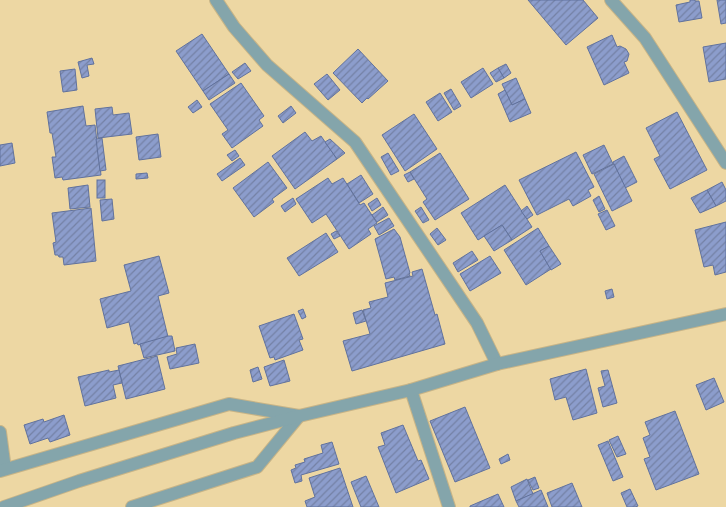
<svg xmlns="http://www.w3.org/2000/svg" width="726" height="507" font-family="'Golos Text',sans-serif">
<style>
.building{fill:url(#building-hatch);stroke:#61729d}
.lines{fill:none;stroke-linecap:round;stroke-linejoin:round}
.service-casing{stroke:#c7b487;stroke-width:14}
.minor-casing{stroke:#c7b487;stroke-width:14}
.tertiary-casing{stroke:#c7b487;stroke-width:14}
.service{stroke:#84a5ab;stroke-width:12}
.minor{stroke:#84a5ab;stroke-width:12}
.tertiary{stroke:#84a5ab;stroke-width:12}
</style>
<defs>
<pattern id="building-hatch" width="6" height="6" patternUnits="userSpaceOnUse" patternTransform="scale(1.25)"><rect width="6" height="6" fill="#8c9dcc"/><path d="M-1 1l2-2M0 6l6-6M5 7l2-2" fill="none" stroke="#7481a5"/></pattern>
</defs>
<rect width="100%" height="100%" fill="#edd7a3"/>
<g class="building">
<polygon points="528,0 583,0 598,18 566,45"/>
<polygon points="690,0 695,0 695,1 699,1 702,18 679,22 676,5 690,2"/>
<polygon points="717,0 726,0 726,23 721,24"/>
<polygon points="202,34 229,74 203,91 176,51"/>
<polygon points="612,35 617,47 620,46 626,49 629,54 627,61 624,62 629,73 604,85 587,47"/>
<polygon points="726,43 726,79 709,82 703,47"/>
<polygon points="358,49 388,81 368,99 367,98 362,103 333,73"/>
<polygon points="92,58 94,64 87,65 89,76 82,78 78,62"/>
<polygon points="245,63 251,71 238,79 232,72"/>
<polygon points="506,64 511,73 504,78 498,68"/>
<polygon points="483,68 493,84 471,98 461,82"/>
<polygon points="498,68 504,78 496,82 490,73"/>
<polygon points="75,69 77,90 63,92 60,71"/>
<polygon points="229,74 235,83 209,100 203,91"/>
<polygon points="327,74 340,90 328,100 314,84"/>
<polygon points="516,78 525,99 512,105 502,84"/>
<polygon points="241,83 264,116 259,120 263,126 232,148 222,134 228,130 210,104"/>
<polygon points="451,89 461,106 454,110 444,93"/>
<polygon points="505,90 512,105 525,99 531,113 510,122 498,94"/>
<polygon points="440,93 452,112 438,121 426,102"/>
<polygon points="197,100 202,107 193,113 188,107"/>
<polygon points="83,106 86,126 95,125 101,175 63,180 62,177 55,178 52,157 56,157 52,133 50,133 47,112"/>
<polygon points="291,106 296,113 283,123 278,116"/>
<polygon points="112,107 113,115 129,113 132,134 98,138 95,109"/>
<polygon points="677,112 707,170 670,189 654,159 660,156 646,128"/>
<polygon points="414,114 437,149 405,171 382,135"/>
<polygon points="305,132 312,141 321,136 337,159 295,189 272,156"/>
<polygon points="158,134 161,157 139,160 136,137"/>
<polygon points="102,138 106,170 100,171 96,139"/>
<polygon points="330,139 345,153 337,159 325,142"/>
<polygon points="12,143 15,163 0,166 0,145"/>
<polygon points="604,145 613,164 592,174 583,155"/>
<polygon points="235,150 239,156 232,161 227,155"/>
<polygon points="576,152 594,187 588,190 591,196 573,206 569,199 537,215 519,180"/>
<polygon points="388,153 399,171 391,175 381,157"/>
<polygon points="440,153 469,199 435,220 423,202 427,199 410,172"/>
<polygon points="624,156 637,182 625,188 613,162"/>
<polygon points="240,158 245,165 222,181 217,174"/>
<polygon points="268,162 287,188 272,199 274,202 254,217 233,188"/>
<polygon points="614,164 632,201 612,211 594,174"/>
<polygon points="410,172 414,179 408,182 404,175"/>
<polygon points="147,173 148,178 136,179 136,174"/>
<polygon points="361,175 373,194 359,203 347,184"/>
<polygon points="328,178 332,184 343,178 360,205 364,203 377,223 368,229 371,234 349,249 326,214 312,223 296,199"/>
<rect x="97" y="180" width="8" height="18"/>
<polygon points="722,182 726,190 726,201 716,206 707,190"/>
<polygon points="88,185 90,207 70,209 68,188"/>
<polygon points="505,185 532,227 512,240 502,225 478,240 461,213"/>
<polygon points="707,190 716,206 700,213 691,198"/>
<polygon points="599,196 605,209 599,212 593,200"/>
<polygon points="293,198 296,204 285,212 281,206"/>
<polygon points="377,198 381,205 372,211 368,204"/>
<polygon points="112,199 114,219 102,221 100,200"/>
<polygon points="527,206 533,215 527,219 521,211"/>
<polygon points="383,207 388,215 377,222 372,215"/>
<polygon points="421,207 429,220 423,223 415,211"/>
<polygon points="91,208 96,261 64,265 63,257 59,257 58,255 55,255 53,243 56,242 52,213"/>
<polygon points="607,210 615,226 606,230 598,214"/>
<polygon points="389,218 394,226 379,235 374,226"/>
<polygon points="726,222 726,272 715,275 713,265 704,267 695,230"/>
<polygon points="502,225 512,240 494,251 484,236"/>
<polygon points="437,228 446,240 438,245 430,234"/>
<polygon points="538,228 549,246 540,251 551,269 526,285 504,250"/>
<polygon points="394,229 400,237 410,273 409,274 410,276 395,280 394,277 386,279 375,239"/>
<polygon points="336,231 340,236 334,239 331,234"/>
<polygon points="326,233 338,252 299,276 287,258"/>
<polygon points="549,246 561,264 551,270 540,251"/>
<polygon points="472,251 478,260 458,272 453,263"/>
<polygon points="159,256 169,293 158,296 168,337 138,345 137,343 134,344 129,322 107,328 100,299 131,291 124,265"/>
<polygon points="490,256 501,273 470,291 460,274"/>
<polygon points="422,269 435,315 437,314 445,344 352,371 343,341 370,334 363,310 371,308 369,302 388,297 385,283 413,276 412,272"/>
<polygon points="612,289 614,297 607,299 605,291"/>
<polygon points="303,309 306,317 302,319 298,311"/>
<polygon points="362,310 366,321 356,324 353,313"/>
<polygon points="294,314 303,339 299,340 303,350 275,360 274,357 270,358 259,326"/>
<polygon points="168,336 172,336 175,351 144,358 140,344"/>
<polygon points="195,344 199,363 170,369 167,357 177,354 176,348"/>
<polygon points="157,356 165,389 126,399 118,366"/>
<polygon points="284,360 290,381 270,386 264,367"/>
<polygon points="258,367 262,379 253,382 250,370"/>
<polygon points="586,369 597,413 573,420 566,397 555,400 550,379"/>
<polygon points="109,370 109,372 119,370 122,383 113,385 116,398 85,406 78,377"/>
<polygon points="608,370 617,403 603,407 598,388 605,386 601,371"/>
<polygon points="714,378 724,402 706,410 696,385"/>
<polygon points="465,407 490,468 455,482 430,421"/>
<polygon points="675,411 699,474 656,490 644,459 650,457 643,438 650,435 645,422"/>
<polygon points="64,415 70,435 50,442 48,438 30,444 24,425 43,419 44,422"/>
<polygon points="403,425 418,461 421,460 429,479 396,493 378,447 385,445 381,433"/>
<polygon points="618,436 626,454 617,457 609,440"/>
<polygon points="608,441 623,477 613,481 598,445"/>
<polygon points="332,442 339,464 301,475 302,481 295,483 291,470 296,468 295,465 305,462 304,459 323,453 321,445"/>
<polygon points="508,454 510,460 501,464 499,459"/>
<polygon points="340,468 353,507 307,507 305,501 315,497 309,478"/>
<polygon points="366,476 379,507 361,507 351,482"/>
<polygon points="535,477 539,488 533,490 528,480"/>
<polygon points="527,479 533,494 516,501 511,487"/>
<polygon points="572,483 582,507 552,507 547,493"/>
<polygon points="630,489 638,506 635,507 627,507 621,493"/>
<polygon points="541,490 548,507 519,507 516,501"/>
<polygon points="498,494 504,507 470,507 470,506"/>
</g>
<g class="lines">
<defs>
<polyline id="service" points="611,0 645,38 726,163"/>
<g id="minor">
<polyline points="216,0 234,27 267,65 355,142 477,323 497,364"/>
<polyline points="411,390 449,507"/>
<polyline points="0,432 5,469"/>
<polyline points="0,471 229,404 299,416"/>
<polyline points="132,507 257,467 299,416"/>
</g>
<polyline id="tertiary" points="4,507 79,481 234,433 299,416 411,390 497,364 726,314"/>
</defs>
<use href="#service" class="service-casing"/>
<use href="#minor" class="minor-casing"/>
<use href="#tertiary" class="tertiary-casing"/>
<use href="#service" class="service"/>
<use href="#minor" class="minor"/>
<use href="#tertiary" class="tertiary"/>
</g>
</svg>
